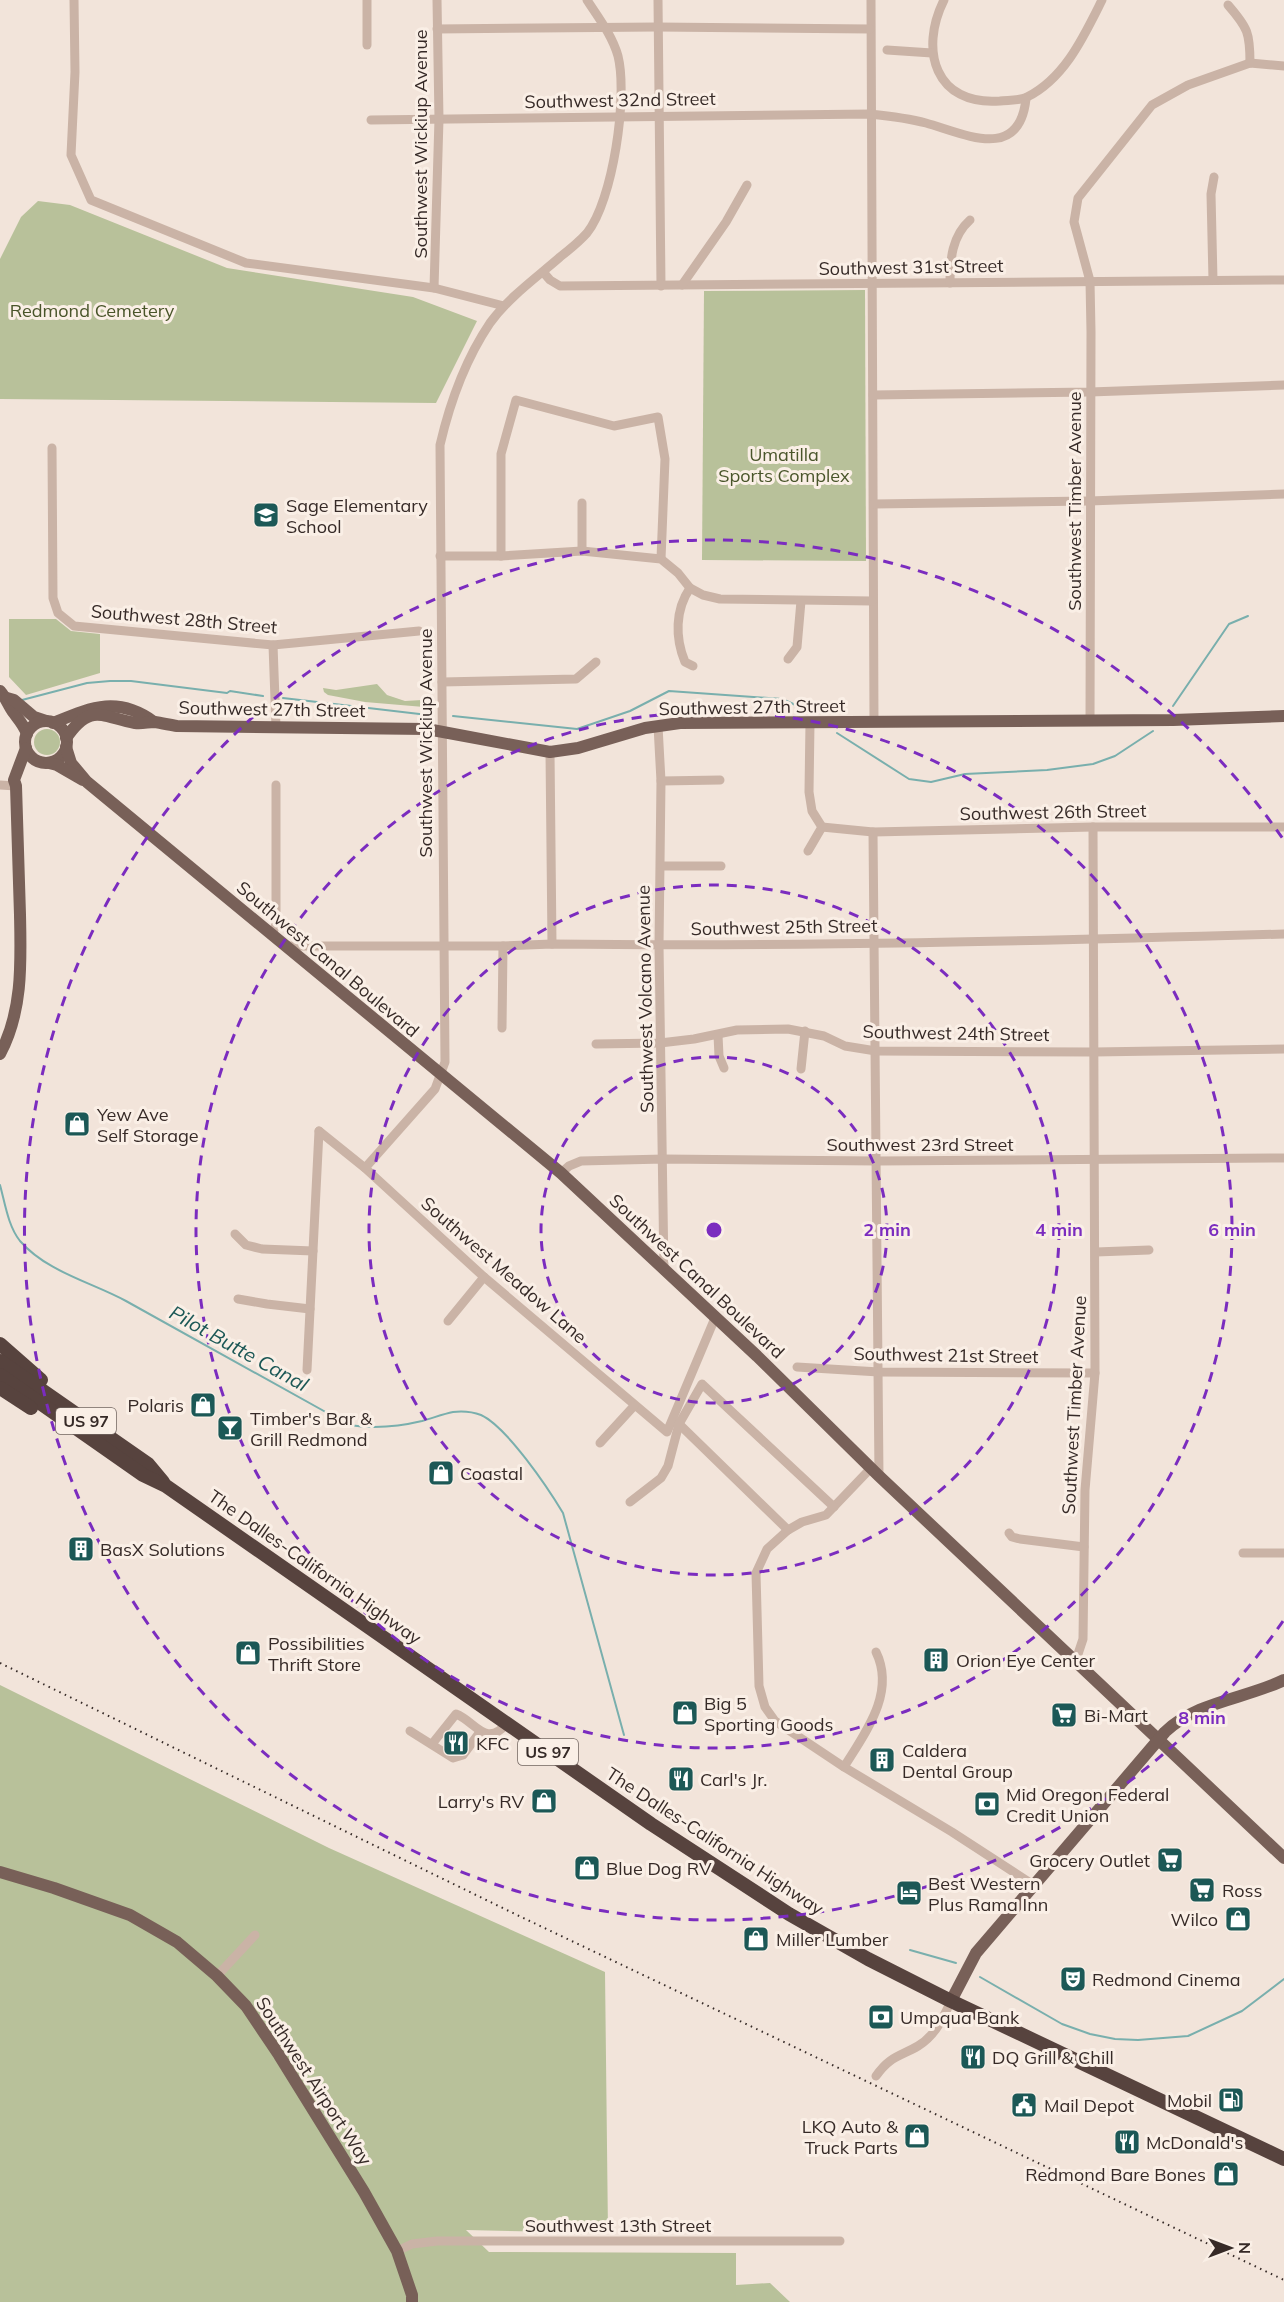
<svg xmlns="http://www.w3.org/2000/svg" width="1284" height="2302" font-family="Mulish,sans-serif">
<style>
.green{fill:#b8c19a}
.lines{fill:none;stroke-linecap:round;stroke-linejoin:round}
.stream{stroke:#79afad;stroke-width:2}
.minor{stroke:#cab3a6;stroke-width:9}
.major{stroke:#786058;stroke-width:12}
.highway{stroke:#57433e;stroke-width:14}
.rail{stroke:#362a27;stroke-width:2;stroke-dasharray:1.5 4.5;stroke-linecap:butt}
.ring{fill:none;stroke:#7b2cbf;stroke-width:3;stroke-dasharray:10 8}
.labels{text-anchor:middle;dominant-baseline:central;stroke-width:6;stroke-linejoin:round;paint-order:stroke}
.shield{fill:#faefe6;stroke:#716560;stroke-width:1.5}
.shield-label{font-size:16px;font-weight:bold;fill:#362a27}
.street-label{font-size:18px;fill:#362a27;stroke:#faefe6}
.park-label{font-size:18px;fill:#49552a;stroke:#faefe6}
.poi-label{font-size:18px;fill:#362a27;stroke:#faefe6;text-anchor:start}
.water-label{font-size:20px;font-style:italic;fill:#1c5856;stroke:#faefe6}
.centre{fill:#7b2cbf;stroke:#faefe6;stroke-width:3}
.ring-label{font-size:18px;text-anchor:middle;font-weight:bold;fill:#7b2cbf;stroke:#faefe6;stroke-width:6;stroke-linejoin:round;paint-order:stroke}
</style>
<rect width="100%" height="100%" fill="#f2e4da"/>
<g class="green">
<polygon points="38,201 70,205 227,268 413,297 477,321 436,403 0,399 0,259 21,217"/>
<polygon points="865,290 866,561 702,560 704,291"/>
<polygon points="9,619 56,619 71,631 100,634 100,673 26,695 9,677"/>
<polygon points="377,684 387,695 405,701 422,700 433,709 433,714 430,715 424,707 365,702 328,695 324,692 323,688 336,690"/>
<circle cx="47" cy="742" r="13"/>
<polygon points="0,1685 329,1848 605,1972 608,2233 466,2230 489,2252 736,2253 736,2285 770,2283 790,2302 0,2302"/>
</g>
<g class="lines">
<g class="stream">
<polyline points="283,698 428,715"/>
<polyline points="22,700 87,683 110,681 131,681 227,693 230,691 263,696"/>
<polyline points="1173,706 1229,624 1248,616"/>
<polyline points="453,716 577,729 630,711 669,691 782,699 807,710"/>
<polyline points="837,733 909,779 931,782 965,774 1047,770 1093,764 1115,756 1153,731"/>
<path d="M0,1185C5,1203 8,1226 20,1241C47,1272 91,1282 126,1301C201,1342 275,1384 349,1425C375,1429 397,1427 422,1421C433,1418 443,1414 453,1412C462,1411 473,1412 481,1415C507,1427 548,1488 563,1513L624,1735"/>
<polyline points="910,1950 956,1963"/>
<polyline points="980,1977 1062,2024 1090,2034 1115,2039 1138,2040 1188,2036 1242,2011 1284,1979"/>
</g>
<g class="minor">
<polyline points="74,0 75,72 71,155 91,200 246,263 434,288 504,306"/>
<polyline points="367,0 367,45"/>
<polyline points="658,0 661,286"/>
<polyline points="871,0 874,722"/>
<path d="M944,0C919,50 935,106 1000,101C1008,100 1020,101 1027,97C1065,78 1084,36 1102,0"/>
<path d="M1228,5C1248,28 1250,33 1250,63"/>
<polyline points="437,29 657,27 870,29"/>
<polyline points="887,50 932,53"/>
<path d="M371,120L870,114C889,116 907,118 926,123C965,134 1019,162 1026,99"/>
<polyline points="543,272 550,280 560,286 1284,280"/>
<polyline points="1213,280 1211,194 1214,177"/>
<path d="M950,283C950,259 952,236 970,220"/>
<polyline points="682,285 726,222 747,185"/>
<polyline points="434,288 439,119 437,0"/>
<polyline points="873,395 1090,392 1284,385"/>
<polyline points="52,448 53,598 58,613 74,626 273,645 419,631"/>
<polyline points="582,503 582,551"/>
<polyline points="874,504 1089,501 1284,494"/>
<polyline points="440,556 501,556 582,551 661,559 678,573 690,588 703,595 720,599 872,601"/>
<polyline points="501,556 501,454 516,400 614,426 658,417 665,459 661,559"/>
<path d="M690,588C675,610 675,638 685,662L693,666"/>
<polyline points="273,645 276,727"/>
<polyline points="788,659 797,647 801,601"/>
<polyline points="442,682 576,679 596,662"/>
<polyline points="1090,721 1091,332 1090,281 1074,222 1078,198 1152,105 1188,85 1250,63 1284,66"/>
<polyline points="658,726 661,781 659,945 664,1271"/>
<polyline points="550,752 552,944"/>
<polyline points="661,781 720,780"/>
<polyline points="0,785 16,786"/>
<polyline points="822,827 873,832 1093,827 1284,827"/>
<polyline points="873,832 879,1476"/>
<polyline points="808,851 822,827 812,811 809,792 810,723"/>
<polyline points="661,866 721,866"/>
<polyline points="272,935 276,924 276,785"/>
<path d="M285,946H503L552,944C796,947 1040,941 1284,934"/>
<polyline points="502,1028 503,946"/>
<polyline points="718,1035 719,1056 724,1068"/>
<polyline points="596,1044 660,1043 694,1039 737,1030 788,1029 824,1036 845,1046 876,1051 1094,1052 1284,1049"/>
<polyline points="801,1069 805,1031"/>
<polyline points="319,1131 365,1168 484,1277 667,1432 715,1318"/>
<path d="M365,1168L435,1089L445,1062L440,445C450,402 465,360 490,323C509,297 536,278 560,257C569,250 579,242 587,233C613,201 628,96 618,56C612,35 598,17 587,0"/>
<polyline points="561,1173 569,1166 581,1161 664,1159 878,1161 1284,1158"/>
<polyline points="235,1234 246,1245 262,1249 313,1251"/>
<polyline points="1096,1252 1149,1250"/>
<polyline points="238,1299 267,1304 310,1309"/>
<polyline points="448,1321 484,1277"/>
<polyline points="797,1367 879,1372 1095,1373"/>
<polyline points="307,1370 319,1131"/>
<polyline points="679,1424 788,1530"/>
<polyline points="600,1443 634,1406"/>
<polyline points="871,1468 826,1515 802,1522 788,1530 767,1549 756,1573 759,1686 765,1707 775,1721 844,1767 952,1832 1035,1886"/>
<polyline points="630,1502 661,1478 668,1466 679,1424 702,1384 834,1507"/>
<polyline points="1009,1533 1012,1537 1020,1539 1084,1547"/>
<polyline points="1243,1553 1284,1553"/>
<polyline points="1076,1660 1083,1639 1085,1490 1095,1373 1093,827"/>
<polyline points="410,1731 453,1758 463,1755 480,1732"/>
<path d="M432,1744L456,1714C475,1721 486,1749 507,1723"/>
<path d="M844,1767C865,1733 896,1693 876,1652"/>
<polyline points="217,1976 255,1935"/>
<path d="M876,2076C890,2056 899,2057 918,2046C935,2036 943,2018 951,2001"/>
<polyline points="397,2251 412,2244 437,2241 840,2241"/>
</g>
<g class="major">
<path d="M0,691C6,698 8,705 13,712C19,720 24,725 27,734"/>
<polyline points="7,698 14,700 34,717 46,721"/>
<circle cx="46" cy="742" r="21"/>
<path d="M53,723C90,708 117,695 154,722"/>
<path d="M66,738C91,702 101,717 135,723C142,724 148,722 154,722C162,723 170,725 177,726L427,729L550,752L578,748L645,728L680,723L1173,720L1284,716"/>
<polyline points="66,747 71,763 87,782 561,1173 757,1356 879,1476 1284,1858"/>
<polyline points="49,763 57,765 83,780"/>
<path d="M0,1054C23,1011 21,962 20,915C19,872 17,829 16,786L14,780L26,748"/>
<polyline points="0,1872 54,1888 130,1915 177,1942 217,1976 246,2006 279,2055 364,2192 397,2251 412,2295 412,2302"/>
<path d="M951,2001L976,1953L1165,1732C1198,1701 1245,1699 1284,1680"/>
</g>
<g class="highway">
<polyline points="0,1344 41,1380"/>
<polyline points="0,1361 148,1464 163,1482"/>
<polyline points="0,1375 143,1475 166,1486 651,1824 789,1914 868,1959 951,2001 1284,2159"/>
<polyline points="0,1388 31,1408"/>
</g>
<polyline class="rail" points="0,1663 515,1914 1284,2280"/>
</g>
<g class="ring">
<circle cx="714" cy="1230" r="173"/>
<circle cx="714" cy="1230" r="345"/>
<circle cx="714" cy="1230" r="518"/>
<path d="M1283 1621A690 690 0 1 1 1283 839"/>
</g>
<defs>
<symbol id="school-square" viewBox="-11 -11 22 22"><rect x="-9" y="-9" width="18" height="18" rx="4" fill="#1c5856" stroke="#faefe6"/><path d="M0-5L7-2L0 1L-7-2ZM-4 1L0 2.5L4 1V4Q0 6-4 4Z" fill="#fff"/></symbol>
<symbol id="shop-square" viewBox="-11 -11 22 22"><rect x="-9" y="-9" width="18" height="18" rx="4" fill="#1c5856" stroke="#faefe6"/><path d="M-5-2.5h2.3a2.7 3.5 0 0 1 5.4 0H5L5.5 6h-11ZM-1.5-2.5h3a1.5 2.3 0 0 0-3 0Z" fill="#fff"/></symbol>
<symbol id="bar-square" viewBox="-11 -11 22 22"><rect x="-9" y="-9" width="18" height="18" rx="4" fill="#1c5856" stroke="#faefe6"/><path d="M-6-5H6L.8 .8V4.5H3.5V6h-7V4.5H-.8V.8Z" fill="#fff"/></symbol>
<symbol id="building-square" viewBox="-11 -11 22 22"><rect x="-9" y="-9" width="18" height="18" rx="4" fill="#1c5856" stroke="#faefe6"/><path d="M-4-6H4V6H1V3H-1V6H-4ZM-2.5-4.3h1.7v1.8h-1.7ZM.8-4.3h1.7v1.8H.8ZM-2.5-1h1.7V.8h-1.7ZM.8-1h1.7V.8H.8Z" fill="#fff"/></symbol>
<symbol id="supermarket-square" viewBox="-11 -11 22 22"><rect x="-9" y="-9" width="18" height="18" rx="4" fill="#1c5856" stroke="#faefe6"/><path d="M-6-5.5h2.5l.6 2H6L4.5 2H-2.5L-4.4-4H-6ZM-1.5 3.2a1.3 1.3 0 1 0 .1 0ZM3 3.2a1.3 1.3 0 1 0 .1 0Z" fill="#fff"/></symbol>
<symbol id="restaurant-square" viewBox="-11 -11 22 22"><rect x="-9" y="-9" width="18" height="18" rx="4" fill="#1c5856" stroke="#faefe6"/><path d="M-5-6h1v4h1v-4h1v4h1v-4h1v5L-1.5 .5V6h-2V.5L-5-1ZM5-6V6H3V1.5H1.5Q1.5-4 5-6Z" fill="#fff"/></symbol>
<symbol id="bank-square" viewBox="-11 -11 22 22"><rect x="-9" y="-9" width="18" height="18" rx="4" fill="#1c5856" stroke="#faefe6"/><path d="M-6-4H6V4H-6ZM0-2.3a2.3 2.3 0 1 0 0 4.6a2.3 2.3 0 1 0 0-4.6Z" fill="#fff"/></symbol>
<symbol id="hotel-square" viewBox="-11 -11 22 22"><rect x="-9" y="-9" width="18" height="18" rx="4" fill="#1c5856" stroke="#faefe6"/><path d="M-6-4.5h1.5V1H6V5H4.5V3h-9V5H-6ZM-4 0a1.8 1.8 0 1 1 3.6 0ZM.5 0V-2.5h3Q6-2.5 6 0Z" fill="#fff"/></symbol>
<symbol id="theatre-square" viewBox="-11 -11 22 22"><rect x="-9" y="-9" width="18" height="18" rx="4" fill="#1c5856" stroke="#faefe6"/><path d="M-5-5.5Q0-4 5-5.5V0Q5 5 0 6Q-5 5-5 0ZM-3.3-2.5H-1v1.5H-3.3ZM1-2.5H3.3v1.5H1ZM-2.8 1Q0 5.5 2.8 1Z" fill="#fff"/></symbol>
<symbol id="fuel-square" viewBox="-11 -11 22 22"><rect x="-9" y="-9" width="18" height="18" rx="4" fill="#1c5856" stroke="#faefe6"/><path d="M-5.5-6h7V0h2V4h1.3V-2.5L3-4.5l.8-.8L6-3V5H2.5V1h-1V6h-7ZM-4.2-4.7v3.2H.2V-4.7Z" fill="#fff"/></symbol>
<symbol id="civic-square" viewBox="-11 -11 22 22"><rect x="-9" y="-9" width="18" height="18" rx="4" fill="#1c5856" stroke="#faefe6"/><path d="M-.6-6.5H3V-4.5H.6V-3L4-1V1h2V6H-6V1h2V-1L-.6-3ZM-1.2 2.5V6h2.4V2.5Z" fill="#fff"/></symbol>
</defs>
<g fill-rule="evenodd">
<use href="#school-square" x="251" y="500" width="30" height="30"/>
<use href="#shop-square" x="62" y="1109" width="30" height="30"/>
<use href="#shop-square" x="188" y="1390" width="30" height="30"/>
<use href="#bar-square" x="215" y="1413" width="30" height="30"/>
<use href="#shop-square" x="426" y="1458" width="30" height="30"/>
<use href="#building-square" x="66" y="1534" width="30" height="30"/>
<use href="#shop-square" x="233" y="1638" width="30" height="30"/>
<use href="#building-square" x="921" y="1645" width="30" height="30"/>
<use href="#shop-square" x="670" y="1698" width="30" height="30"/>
<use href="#supermarket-square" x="1049" y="1700" width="30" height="30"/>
<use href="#restaurant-square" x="441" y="1728" width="30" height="30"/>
<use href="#building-square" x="867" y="1745" width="30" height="30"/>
<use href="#restaurant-square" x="666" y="1764" width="30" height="30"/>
<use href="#shop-square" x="529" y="1786" width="30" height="30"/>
<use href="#bank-square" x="972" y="1789" width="30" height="30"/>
<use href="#supermarket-square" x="1155" y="1845" width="30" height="30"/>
<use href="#shop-square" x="572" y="1853" width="30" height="30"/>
<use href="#supermarket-square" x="1187" y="1875" width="30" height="30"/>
<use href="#hotel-square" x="894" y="1878" width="30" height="30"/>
<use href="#shop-square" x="1223" y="1904" width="30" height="30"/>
<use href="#shop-square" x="741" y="1924" width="30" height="30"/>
<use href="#theatre-square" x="1058" y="1964" width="30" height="30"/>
<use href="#bank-square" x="866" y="2002" width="30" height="30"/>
<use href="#restaurant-square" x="958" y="2042" width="30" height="30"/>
<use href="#fuel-square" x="1216" y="2085" width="30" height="30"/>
<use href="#civic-square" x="1009" y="2090" width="30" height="30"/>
<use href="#shop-square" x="902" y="2121" width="30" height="30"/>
<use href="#restaurant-square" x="1112" y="2127" width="30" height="30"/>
<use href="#shop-square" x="1211" y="2159" width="30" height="30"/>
</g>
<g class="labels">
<g class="shield">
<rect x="56" y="1408" width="60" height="26" rx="4.5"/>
<rect x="518" y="1739" width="60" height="26" rx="4.5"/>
</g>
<g class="shield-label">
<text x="86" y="1421">US 97</text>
<text x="548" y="1752">US 97</text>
</g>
<g class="street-label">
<text transform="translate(620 100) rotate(-1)">Southwest 32nd Street</text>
<text transform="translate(420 144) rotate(-90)">Southwest Wickiup Avenue</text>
<text transform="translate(911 267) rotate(-1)">Southwest 31st Street</text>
<text transform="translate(1074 501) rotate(-90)">Southwest Timber Avenue</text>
<text transform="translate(184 619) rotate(5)">Southwest 28th Street</text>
<text transform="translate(752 707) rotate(-1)">Southwest 27th Street</text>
<text transform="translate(272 709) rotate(1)">Southwest 27th Street</text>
<text transform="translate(425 743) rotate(-90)">Southwest Wickiup Avenue</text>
<text transform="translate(1053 812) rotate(-1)">Southwest 26th Street</text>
<text transform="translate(784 927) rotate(-1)">Southwest 25th Street</text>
<text transform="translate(328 959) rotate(40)">Southwest Canal Boulevard</text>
<text transform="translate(645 999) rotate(-91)">Southwest Volcano Avenue</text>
<text transform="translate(956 1033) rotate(1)">Southwest 24th Street</text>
<text x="920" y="1144">Southwest 23rd Street</text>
<text transform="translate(504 1270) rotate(41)">Southwest Meadow Lane</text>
<text transform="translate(697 1276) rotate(43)">Southwest Canal Boulevard</text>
<text transform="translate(946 1355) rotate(1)">Southwest 21st Street</text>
<text transform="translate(1074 1405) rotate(-87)">Southwest Timber Avenue</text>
<text transform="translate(315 1567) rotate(35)">The Dalles-California Highway</text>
<text transform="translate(715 1841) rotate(33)">The Dalles-California Highway</text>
<text transform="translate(314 2081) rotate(57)">Southwest Airport Way</text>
<text x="618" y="2225">Southwest 13th Street</text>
</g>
<g class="park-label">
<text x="92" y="310">Redmond Cemetery</text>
<text x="784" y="454">Umatilla<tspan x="784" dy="21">Sports Complex</tspan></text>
</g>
<g class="poi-label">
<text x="286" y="505">Sage Elementary<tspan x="286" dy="21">School</tspan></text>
<text x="97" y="1114">Yew Ave<tspan x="97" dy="21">Self Storage</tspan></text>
<text x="184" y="1405" text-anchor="end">Polaris</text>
<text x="250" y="1418">Timber's Bar &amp;<tspan x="250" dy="21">Grill Redmond</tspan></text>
<text x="460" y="1473">Coastal</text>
<text x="100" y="1549">BasX Solutions</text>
<text x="268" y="1643">Possibilities<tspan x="268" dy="21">Thrift Store</tspan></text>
<text x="956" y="1660">Orion Eye Center</text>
<text x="704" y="1703">Big 5<tspan x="704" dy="21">Sporting Goods</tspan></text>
<text x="1084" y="1715">Bi-Mart</text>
<text x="476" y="1743">KFC</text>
<text x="902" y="1750">Caldera<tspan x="902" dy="21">Dental Group</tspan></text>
<text x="700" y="1779">Carl's Jr.</text>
<text x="1006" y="1794">Mid Oregon Federal<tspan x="1006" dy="21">Credit Union</tspan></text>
<text x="524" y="1801" text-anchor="end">Larry's RV</text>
<text x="1150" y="1860" text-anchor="end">Grocery Outlet</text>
<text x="606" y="1868">Blue Dog RV</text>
<text x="928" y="1883">Best Western<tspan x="928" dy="21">Plus Rama Inn</tspan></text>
<text x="1222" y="1890">Ross</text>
<text x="1218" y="1919" text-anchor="end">Wilco</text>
<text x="776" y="1939">Miller Lumber</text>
<text x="1092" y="1979">Redmond Cinema</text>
<text x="900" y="2017">Umpqua Bank</text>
<text x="992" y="2057">DQ Grill &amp; Chill</text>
<text x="1212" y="2100" text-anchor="end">Mobil</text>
<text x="1044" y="2105">Mail Depot</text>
<text x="898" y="2126" text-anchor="end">LKQ Auto &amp;<tspan x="898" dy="21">Truck Parts</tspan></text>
<text x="1146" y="2142">McDonald's</text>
<text x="1206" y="2174" text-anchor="end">Redmond Bare Bones</text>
</g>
<g class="water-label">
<text transform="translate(239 1348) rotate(29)">Pilot Butte Canal</text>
</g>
</g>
<circle cx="714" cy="1230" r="9" class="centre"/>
<g class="ring-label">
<text x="887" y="1236">2 min</text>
<text x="1059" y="1236">4 min</text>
<text x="1232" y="1236">6 min</text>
<text x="1202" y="1724">8 min</text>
</g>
<g transform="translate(1230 2248) rotate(90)" stroke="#faefe6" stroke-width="4.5" paint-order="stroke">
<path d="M0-4.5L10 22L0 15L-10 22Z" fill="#362a27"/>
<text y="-9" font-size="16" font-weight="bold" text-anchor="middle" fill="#362a27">N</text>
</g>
</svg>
